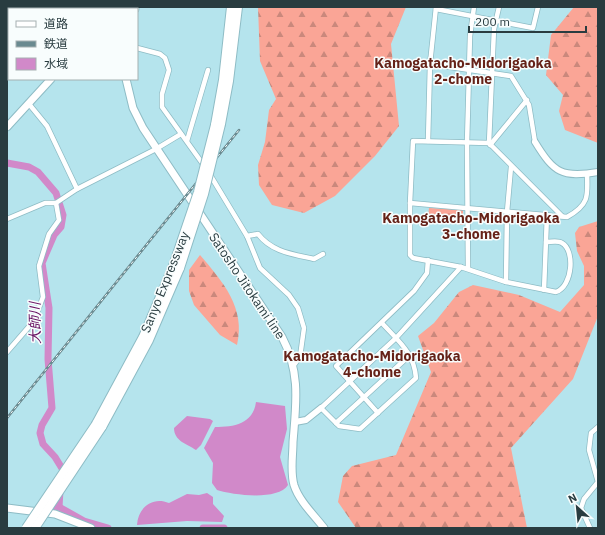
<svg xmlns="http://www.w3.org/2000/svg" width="605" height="535" font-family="'IBM Plex Sans','Noto Sans JP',sans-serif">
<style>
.forest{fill:url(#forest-firs)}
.park{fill:url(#park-tufts)}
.water{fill:#d189c9}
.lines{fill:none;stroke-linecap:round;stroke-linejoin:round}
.river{stroke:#d189c9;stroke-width:7}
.minor-casing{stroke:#8ebcc5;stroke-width:6}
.tertiary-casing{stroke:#8ebcc5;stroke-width:8}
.secondary-casing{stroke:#8ebcc5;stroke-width:9}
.primary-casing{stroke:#8ebcc5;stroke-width:9}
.motorway-casing{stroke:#8ebcc5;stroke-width:10}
.minor{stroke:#fff;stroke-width:4.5}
.tertiary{stroke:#fff;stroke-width:6}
.secondary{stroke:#fff;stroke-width:7}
.primary{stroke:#fff;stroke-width:7}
.motorway{stroke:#fff;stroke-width:8}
.rail-casing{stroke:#6a8a90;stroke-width:2.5}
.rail{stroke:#f8fdfd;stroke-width:1;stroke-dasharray:3;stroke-linecap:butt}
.motorway-bridge-casing{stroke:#8ebcc5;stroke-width:10;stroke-linecap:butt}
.motorway-bridge{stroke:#fff;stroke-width:8}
.labels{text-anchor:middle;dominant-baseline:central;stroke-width:3;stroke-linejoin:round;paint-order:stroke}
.street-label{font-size:13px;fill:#293c40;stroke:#f8fdfd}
.neighbourhood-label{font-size:14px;font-weight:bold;fill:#652218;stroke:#f8fdfd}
.water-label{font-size:14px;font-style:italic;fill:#671062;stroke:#f8fdfd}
</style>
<defs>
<pattern id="forest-firs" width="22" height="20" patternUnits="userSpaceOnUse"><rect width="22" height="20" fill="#faa596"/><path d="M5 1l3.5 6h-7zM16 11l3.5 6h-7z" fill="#ca887c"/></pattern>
<pattern id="park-tufts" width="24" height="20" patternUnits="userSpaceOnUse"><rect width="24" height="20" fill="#faa596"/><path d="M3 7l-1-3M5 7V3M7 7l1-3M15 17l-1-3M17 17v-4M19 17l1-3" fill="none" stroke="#ca887c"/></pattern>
</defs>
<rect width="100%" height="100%" fill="#b5e4ed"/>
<g class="forest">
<polygon points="258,7 406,7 391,44 399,126 375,156 335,196 304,213 272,205 259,185 258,165 265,142 269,110 276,99 260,61"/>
<polygon points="574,7 598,7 598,143 565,130 559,111 563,95 546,75 551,35"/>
<polygon points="598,221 598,316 573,379 511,448 527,528 356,528 338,502 343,476 352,466 396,455 431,372 418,336 434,323 459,292 473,285 519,295 560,312 584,285 584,266 577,251 575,233 579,227"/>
<path d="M200,255C223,282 246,308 237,345L220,335L194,305L189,291V270Z"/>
</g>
<polygon class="park" points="429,208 463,210 463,225 428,218"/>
<g class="water">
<path d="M256,402L285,406L287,429L280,457L288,485C278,501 233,495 217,490L212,483L213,463L204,448L215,427C234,427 253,424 256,402Z"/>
<path d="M187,416L210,419L213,421L201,445L196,450C187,444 174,441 174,428Z"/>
<path d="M207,493L213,497V504L224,516L222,522L187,521L137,525C138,508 152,496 169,503L187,494L199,495Z"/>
</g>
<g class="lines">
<g class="river">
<polyline points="7,163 29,167 38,172 56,193 63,215 61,227 54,235 42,263 49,308 48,359 52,408 42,425 40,433 43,444 55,457 66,475"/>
<polyline points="59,507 60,490"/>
<polyline points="44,514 55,507 59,507 84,521 108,528"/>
<polyline points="203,528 224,528"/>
</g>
<defs>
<g id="minor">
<polyline points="42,7 44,9"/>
<polyline points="91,7 91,9"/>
<polyline points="499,7 494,29 489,143 562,216"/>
<polyline points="436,9 533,28 538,7"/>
<polyline points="137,48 160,54 165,58 169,70 162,94 162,107 205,167"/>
<polyline points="7,52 9,52"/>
<polyline points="430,64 511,76 529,105 535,142"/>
<polyline points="29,104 47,126 77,189"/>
<polyline points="187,141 208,70"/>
<polyline points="428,141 430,64 436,7"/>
<path d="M489,143L413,141L410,203V255L413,258L461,267L506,282L556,292C573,286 575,250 562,243C558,240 551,242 546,242"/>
<polyline points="490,145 527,100"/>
<polyline points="209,173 247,236 260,268 289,295 298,308 304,328 300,357 294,365"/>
<path d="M410,203L567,217C589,205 588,196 587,174"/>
<polyline points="7,219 45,203 56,203 77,189 156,149 181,134"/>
<path d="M247,236L258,234C272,252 292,254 314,259L323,254"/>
<polyline points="468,268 467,143 470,36 474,7"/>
<polyline points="506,282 507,212 511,167"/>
<polyline points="544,290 547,215"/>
<path d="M382,323C398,341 414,352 416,378L360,429L339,426L321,408L396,338L461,267"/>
<polyline points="7,352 33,322 37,313 43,297 39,266 49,234 59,220 56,203"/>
<polyline points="378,413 336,366 414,291 427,273 428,260"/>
<polyline points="336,423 410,355"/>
<polyline points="590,528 581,508 584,499 598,482 589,450 591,433 598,427"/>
</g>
<g id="tertiary">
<path d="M535,142C554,173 562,178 598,172"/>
<polyline points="295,422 306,420 321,408"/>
</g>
<g id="secondary">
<path d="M126,79L133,108L143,128L282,337C301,373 296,404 293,442C293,456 290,471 294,485C299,501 314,515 324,528"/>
<polyline points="7,508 55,514 91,528"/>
</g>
<g id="primary">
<polyline points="135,9 135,7"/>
<polyline points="7,127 51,79"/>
</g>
<g id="motorway">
<polyline points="221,124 229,81 238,7"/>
<polyline points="215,125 223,80 231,7"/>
<polyline points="96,424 143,337 173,266"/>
<polyline points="102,427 149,340 180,268"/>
</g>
</defs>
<use href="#minor" class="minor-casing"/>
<use href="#tertiary" class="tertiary-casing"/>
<use href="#secondary" class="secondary-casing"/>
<use href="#primary" class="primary-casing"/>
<use href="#motorway" class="motorway-casing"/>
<use href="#minor" class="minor"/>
<use href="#tertiary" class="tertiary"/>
<use href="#secondary" class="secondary"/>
<use href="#primary" class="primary"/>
<use href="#motorway" class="motorway"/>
<defs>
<polyline id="rail" points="7,418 239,130"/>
</defs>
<use href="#rail" class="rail-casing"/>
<use href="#rail" class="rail"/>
<defs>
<g id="motorway-bridge">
<polyline points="173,266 198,192 215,125"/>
<polyline points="180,268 204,194 221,124"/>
<polyline points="26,528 96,424"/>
<polyline points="35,528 102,427"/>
</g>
</defs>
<use href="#motorway-bridge" class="motorway-bridge-casing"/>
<use href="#motorway-bridge" class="motorway-bridge"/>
</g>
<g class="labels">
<g class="street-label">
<text transform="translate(165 282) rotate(-68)">Sanyo Expressway</text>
<text transform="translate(247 286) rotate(56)">Satosho Jitokami line</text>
</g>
<g class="neighbourhood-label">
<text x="463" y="63">Kamogatacho-Midorigaoka<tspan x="463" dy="16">2-chome</tspan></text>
<text x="471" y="218">Kamogatacho-Midorigaoka<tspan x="471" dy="16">3-chome</tspan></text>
<text x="372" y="356">Kamogatacho-Midorigaoka<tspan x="372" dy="16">4-chome</tspan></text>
</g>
<g class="water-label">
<text transform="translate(35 323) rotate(-91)">大師川</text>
</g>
</g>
<rect width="605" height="535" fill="none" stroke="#293c40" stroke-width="16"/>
<rect x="8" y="8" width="130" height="72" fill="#f8fdfd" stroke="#a5b0b1"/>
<rect x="16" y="21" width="20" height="6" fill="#ffffff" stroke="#a5b0b1"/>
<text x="44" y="28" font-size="12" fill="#293c40">道路</text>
<rect x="16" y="41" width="20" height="6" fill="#6a8a90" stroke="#a5b0b1"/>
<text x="44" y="48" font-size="12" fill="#293c40">鉄道</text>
<rect x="16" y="58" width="20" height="12" fill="#d189c9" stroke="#a5b0b1"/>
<text x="44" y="68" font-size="12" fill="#293c40">水域</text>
<g transform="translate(577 507) rotate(333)" stroke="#f8fdfd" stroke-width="3" paint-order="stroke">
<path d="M0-3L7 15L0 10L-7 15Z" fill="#293c40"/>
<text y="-6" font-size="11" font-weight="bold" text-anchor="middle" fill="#293c40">N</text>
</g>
<path d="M469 26v6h117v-6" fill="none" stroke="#293c40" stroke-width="2"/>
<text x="475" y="26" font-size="12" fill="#293c40" stroke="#f8fdfd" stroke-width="3" paint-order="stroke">200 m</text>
</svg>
